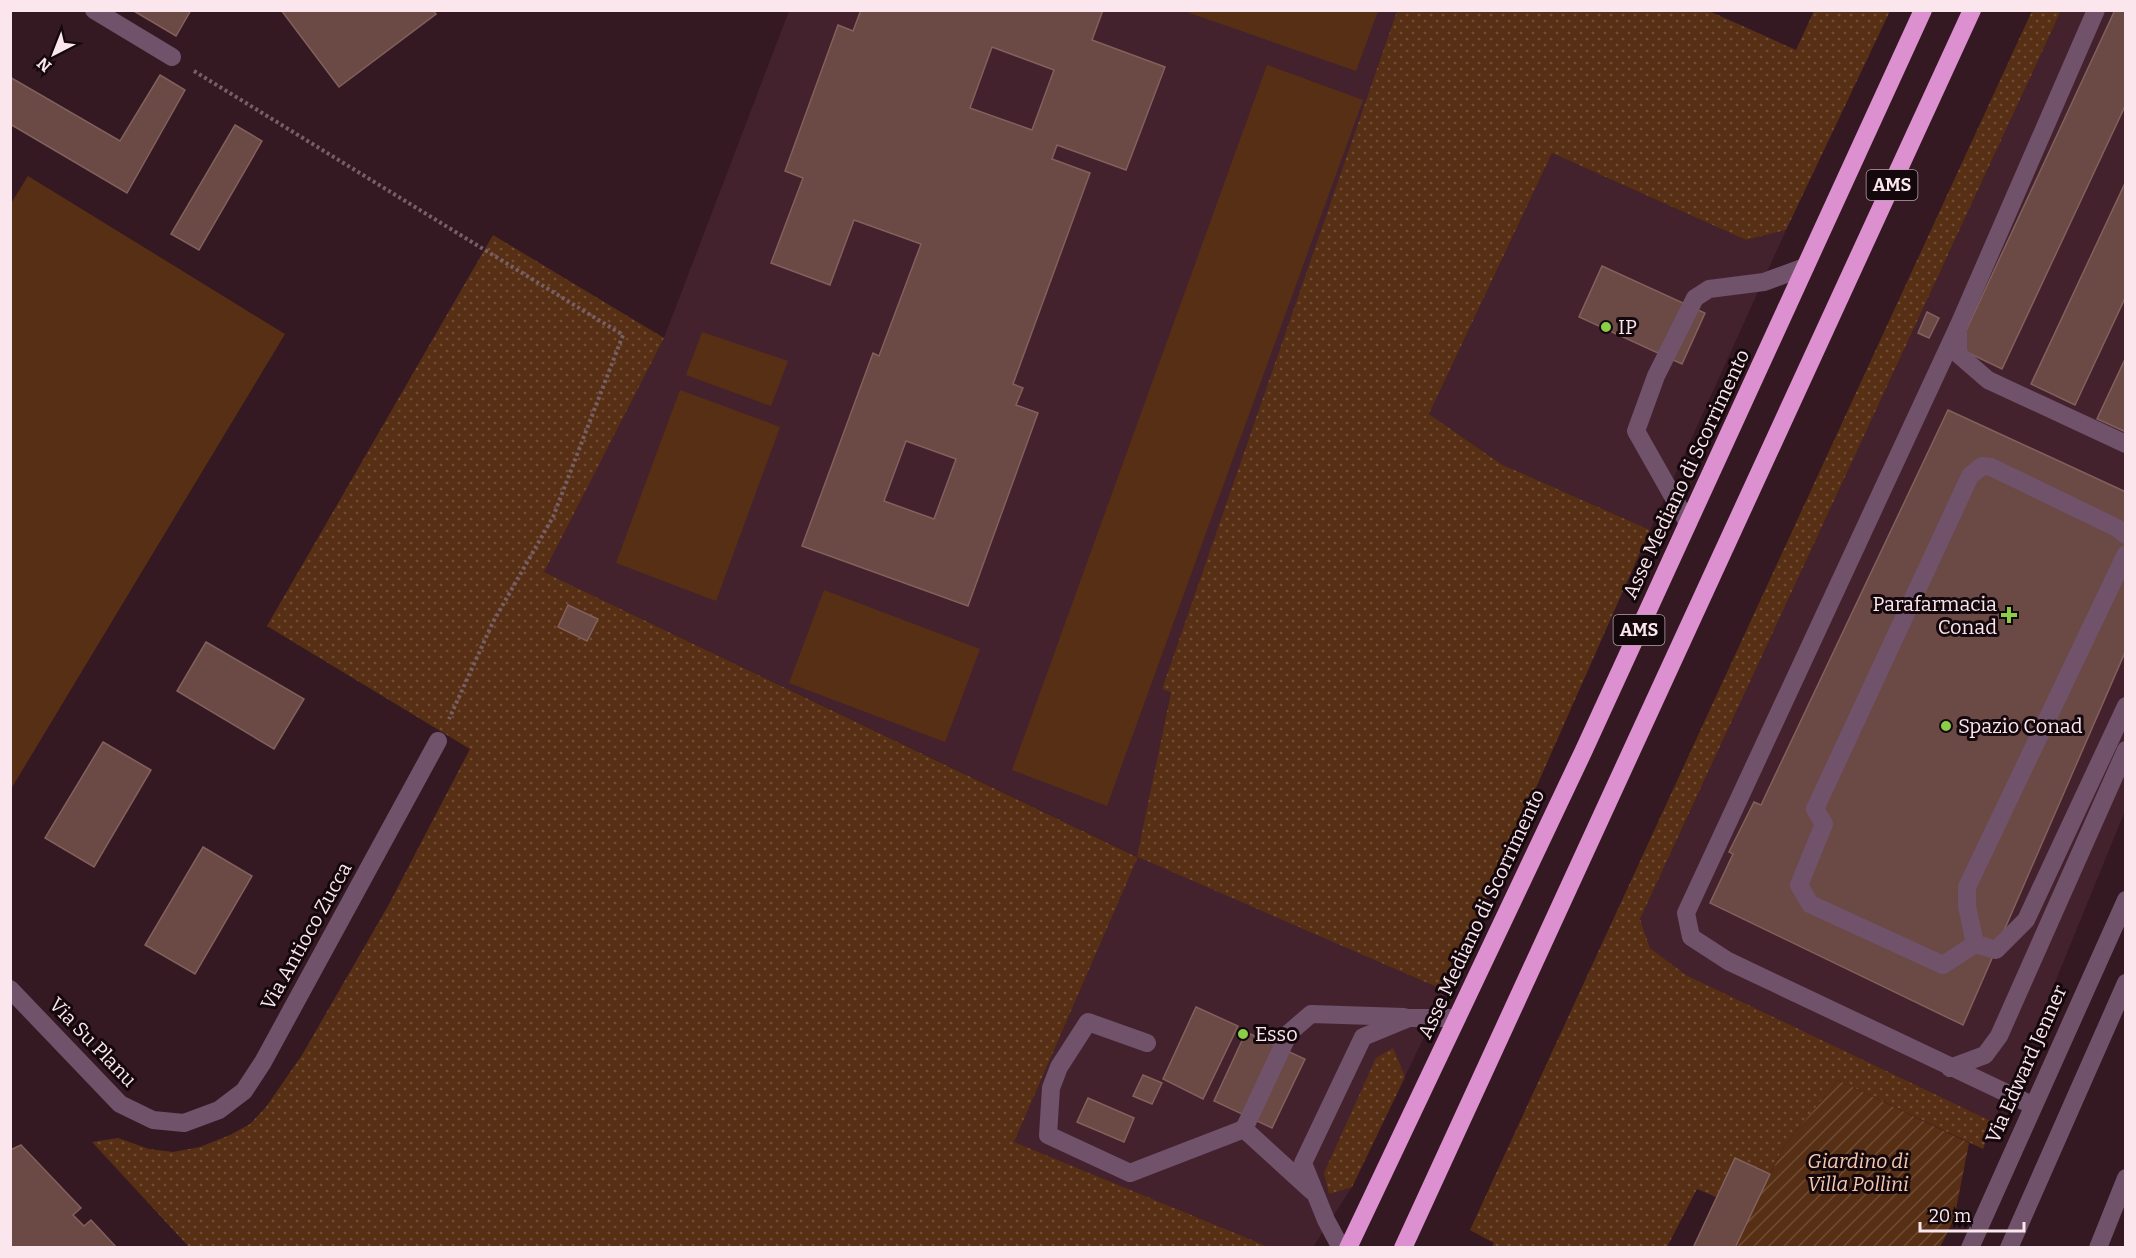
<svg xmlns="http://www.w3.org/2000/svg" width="2136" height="1258" font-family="Bitter,serif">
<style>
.built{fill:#44222d}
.grass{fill:url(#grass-dots)}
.garden{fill:url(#garden-furrows)}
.pitch{fill:#572f14}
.building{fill:#6b4a46;stroke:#82605c;stroke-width:1.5;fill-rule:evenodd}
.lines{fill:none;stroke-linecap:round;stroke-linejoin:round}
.path{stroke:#785f67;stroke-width:4;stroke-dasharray:3 3;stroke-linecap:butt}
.minor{stroke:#71526b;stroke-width:18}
.highway{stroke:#dd90d0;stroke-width:18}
.poi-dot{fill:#8ace47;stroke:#14080c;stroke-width:2}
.labels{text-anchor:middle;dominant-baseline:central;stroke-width:6;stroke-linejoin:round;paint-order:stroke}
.shield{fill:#14080c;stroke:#b5a3a9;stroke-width:1.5}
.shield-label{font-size:18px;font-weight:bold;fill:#fae6ec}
.poi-label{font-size:20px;fill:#fae6ec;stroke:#14080c;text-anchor:start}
.street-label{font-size:20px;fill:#fae6ec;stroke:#14080c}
.park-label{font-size:20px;font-style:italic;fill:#f5c9af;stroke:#14080c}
</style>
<defs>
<pattern id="grass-dots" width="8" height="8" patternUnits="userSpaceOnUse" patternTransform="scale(1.5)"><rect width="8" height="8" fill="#572f14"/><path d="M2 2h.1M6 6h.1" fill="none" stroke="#704d36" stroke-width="1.8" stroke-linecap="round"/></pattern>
<pattern id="garden-furrows" width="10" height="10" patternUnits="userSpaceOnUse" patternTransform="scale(1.5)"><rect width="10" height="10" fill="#572f14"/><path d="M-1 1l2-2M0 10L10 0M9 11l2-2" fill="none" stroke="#704d36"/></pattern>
</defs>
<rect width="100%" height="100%" fill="#351922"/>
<g class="built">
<polygon points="789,11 1397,11 1162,689 1171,691 1138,856 1446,991 1352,1187 1313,1247 1269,1247 1014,1142 1138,857 544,572 664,338"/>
<polygon points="2061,11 2125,11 2125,811 2026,1053 1993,1122 1686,975 1650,948 1640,919"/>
<polygon points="1552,153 1746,240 1786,230 1650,530 1501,464 1429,414"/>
</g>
<g class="grass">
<polygon points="1397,11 1709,11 1796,50 1814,11 1890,11 1786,230 1746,240 1552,153 1429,414 1501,464 1650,530 1446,991 1138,857 1014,1142 1269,1247 189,1247 92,1142 118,1138 149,1149 173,1152 200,1147 230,1135 250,1124 266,1107 302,1055 388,906 470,749 267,626 493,235 664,338 544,572 1137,857 1171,692 1162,689"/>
<polygon points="2032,11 2061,11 1640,919 1650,948 1686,975 1993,1122 1983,1149 1838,1080 1784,1146 1770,1174 1735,1158 1716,1197 1697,1189 1667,1247 1492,1247 1494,1243 1470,1230"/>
<polygon points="1393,1048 1405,1077 1352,1187 1329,1194 1324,1173 1376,1058"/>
</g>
<polygon class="garden" points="1838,1080 1969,1143 1954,1219 1940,1247 1735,1248 1784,1146"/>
<g class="pitch">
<polygon points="1184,11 1378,10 1378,11 1356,71"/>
<polygon points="1267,65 1363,100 1107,806 1012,770"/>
<polygon points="28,176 285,334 11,789 10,205"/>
<polygon points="702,332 788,361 771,406 686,375"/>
<polygon points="680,390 780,427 716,601 616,563"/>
<polygon points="824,590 980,649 945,742 789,683"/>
</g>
<g class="building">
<polygon points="132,10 191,10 176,36"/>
<polygon points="281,10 433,10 436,14 339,87"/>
<path d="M861,10H1103L1092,40L1165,67L1126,170L1057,145L1052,159L1090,173L1013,384L1023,388L1016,405L1038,413L968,606L802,546L873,353L879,356L921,244L854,220L830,285L771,263L803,178L785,171L838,25L853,31ZM992,47L1054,70L1032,130L970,108ZM906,441L956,459L934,519L884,501Z"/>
<polygon points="2115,10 2126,10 2126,104 2002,369 1958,348"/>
<polygon points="160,75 185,90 127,193 10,124 10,77 120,141"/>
<polygon points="235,125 262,141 199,250 171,234"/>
<polygon points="2126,181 2126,296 2075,405 2031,384"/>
<polygon points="1602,266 1705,313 1682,364 1579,317"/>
<polygon points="1927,312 1939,318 1929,338 1918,333"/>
<polygon points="2126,357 2126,432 2097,419"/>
<polygon points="1948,410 2126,492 2126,650 1963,1025 1710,903 1733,854 1729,852 1754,802 1761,805"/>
<polygon points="568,605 598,619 587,641 558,627"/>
<polygon points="206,642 304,699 274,749 177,691"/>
<polygon points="103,742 151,770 94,867 45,838"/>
<polygon points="203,847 252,876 195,974 145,945"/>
<polygon points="1196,1007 1238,1026 1203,1099 1163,1079"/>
<polygon points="1246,1032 1305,1059 1272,1128 1214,1101"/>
<polygon points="1143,1075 1162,1083 1152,1104 1133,1096"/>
<polygon points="1088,1098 1134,1118 1124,1142 1077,1122"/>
<polygon points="21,1145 81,1208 73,1215 84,1226 91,1220 117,1248 10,1248 10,1150"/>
<polygon points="1735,1158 1770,1174 1735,1248 1693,1248"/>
</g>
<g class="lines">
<polyline class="path" points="194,71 623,335 553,517 493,622 449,719"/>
<g class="minor">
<polyline points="94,10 172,57"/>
<polyline points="2096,10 1958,327 1958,354 1988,380 2126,444"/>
<polyline points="1958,327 1686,913 1691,937 1728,961 2032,1105"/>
<polyline points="1688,523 1636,431 1656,376 1695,298 1709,289 1764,282 1805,267"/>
<polyline points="2126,535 2117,528 1991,467 1982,466 1970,476 1815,809 1824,824 1799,885 1810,904 1943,965 1975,944 1996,950 2026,920 2126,706"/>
<polyline points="1975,944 1967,906 1967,887 2126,554"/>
<polyline points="10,989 120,1104 153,1120 184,1123 219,1110 244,1091 263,1062 438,741"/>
<polyline points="1147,1043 1088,1022 1059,1067 1051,1088 1048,1135 1130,1173 1244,1129"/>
<polyline points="1950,1068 1985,1055 1999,1036 2126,750"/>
<polyline points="1312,1191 1244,1129 1289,1033 1311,1014 1404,1017"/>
<polyline points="1341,1248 1326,1220 1303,1163 1363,1037 1409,1018 1457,1018"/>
<polyline points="1970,1248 2126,900"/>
<polyline points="2009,1248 2126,983"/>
<polyline points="2098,1248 2126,1178"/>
</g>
<g class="highway">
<polyline points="1348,1248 1584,750 1923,10"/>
<polyline points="1403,1248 1972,10"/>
</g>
</g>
<g class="poi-dot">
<circle cx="1606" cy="327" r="6"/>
<path d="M2006 606h6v6h6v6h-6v6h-6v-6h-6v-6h6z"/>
<circle cx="1946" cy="726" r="6"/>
<circle cx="1243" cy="1034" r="6"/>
</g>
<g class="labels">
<g class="shield">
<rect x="1866.5" y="170" width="51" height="30" rx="4.5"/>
<rect x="1613.5" y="615" width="51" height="30" rx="4.5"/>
</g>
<g class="shield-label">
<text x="1892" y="185">AMS</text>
<text x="1639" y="630">AMS</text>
</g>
<g class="poi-label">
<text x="1618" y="327">IP</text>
<text x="1997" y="604" text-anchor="end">Parafarmacia<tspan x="1997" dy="23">Conad</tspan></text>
<text x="1958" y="726">Spazio Conad</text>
<text x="1255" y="1034">Esso</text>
</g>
<g class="street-label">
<text transform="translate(1686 474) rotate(-65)">Asse Mediano di Scorrimento</text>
<text transform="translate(1481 914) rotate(-65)">Asse Mediano di Scorrimento</text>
<text transform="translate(306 936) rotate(-61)">Via Antioco Zucca</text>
<text transform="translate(93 1042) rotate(46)">Via Su Planu</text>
<text transform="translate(2026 1064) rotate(-66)">Via Edward Jenner</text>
</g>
<g class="park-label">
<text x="1858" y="1161">Giardino di<tspan x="1858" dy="23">Villa Pollini</tspan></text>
</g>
</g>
<rect width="2136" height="1258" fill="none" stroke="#fae6ec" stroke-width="24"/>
<g transform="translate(54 54) rotate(222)" stroke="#14080c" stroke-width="4.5" paint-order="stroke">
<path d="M0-4.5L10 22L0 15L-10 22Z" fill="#fae6ec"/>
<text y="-9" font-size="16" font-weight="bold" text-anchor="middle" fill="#fae6ec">N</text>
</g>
<path d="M1920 1222v9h104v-9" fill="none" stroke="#fae6ec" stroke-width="3"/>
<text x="1929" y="1222" font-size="18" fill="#fae6ec" stroke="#14080c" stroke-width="4.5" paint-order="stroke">20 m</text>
</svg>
